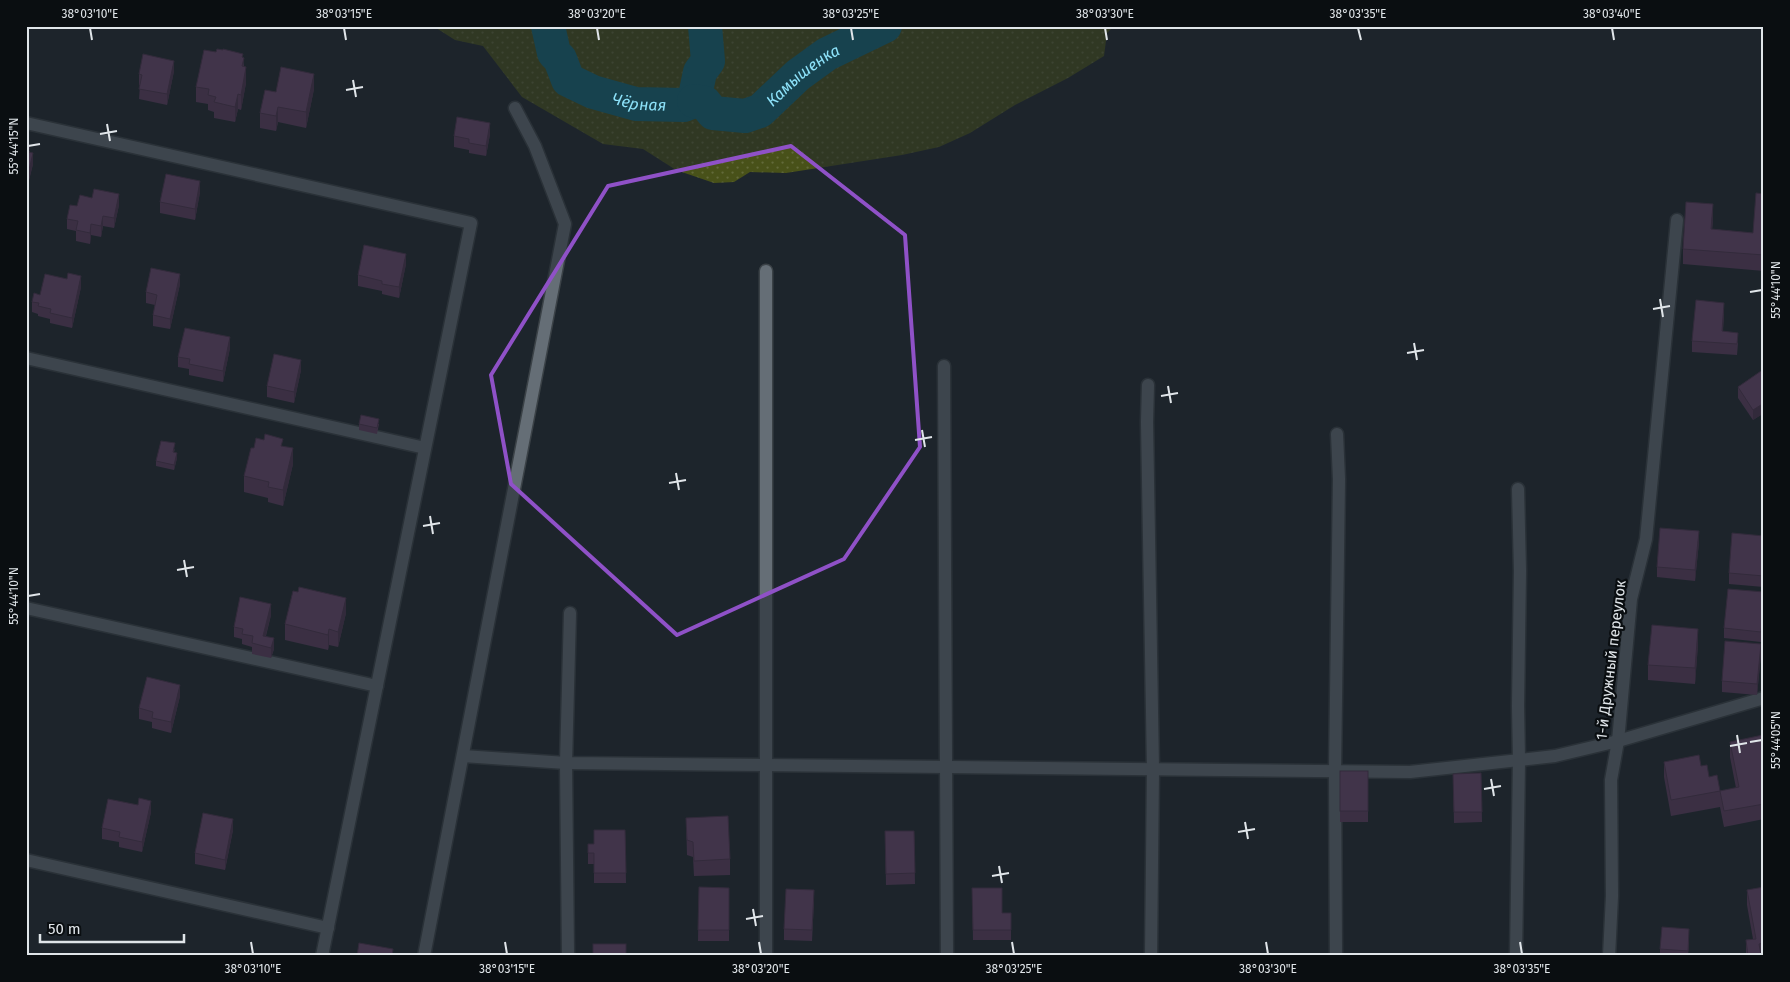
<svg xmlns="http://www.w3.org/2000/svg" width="1790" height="982" font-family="'Fira Sans',sans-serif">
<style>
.grass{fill:url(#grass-dots)}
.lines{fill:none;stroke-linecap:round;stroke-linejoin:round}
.river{stroke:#106679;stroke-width:34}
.minor-casing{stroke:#3b4247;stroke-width:15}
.minor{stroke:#656e76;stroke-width:12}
.wall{fill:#5f3d60}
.shaded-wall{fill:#4d324e}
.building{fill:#6e4770;stroke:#4d324e}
.marked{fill:none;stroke:#8f51c7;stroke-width:4;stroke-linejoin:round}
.ticks{fill:none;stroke:#e0e5e9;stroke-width:2}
.labels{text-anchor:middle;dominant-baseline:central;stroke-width:4.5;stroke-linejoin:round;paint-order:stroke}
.street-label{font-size:15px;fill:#e0e5e9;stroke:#0a0e11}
.water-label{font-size:16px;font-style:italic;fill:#8de2f9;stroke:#0a0e11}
.neatline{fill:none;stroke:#e0e5e9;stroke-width:2}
.ticks-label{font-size:12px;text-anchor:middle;fill:#e0e5e9}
</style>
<defs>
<pattern id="grass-dots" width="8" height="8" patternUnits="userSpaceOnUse" patternTransform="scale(1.25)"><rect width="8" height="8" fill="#485119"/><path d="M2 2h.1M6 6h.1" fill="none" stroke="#626a3a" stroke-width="1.8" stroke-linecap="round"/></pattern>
</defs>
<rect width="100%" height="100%" fill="#1d252c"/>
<polygon class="grass" points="433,26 1114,26 1107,33 1104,56 1068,78 1015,105 970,133 939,147 902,155 786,173 750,172 734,182 714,183 676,170 643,149 603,144 522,97 483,46 455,40"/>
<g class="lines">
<g class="river">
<path id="s1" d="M548,26L554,53L560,59L568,80L593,92L636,104L684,105L694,101L700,72L708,61L705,26"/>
<path id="s2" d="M694,101L705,103L713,113L745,116L760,111L798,75L827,54L885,26"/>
</g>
<defs>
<g id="minor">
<polyline points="26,123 471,223 322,956"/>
<polyline points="766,271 766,956"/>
<polyline points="26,358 425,448"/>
<polyline points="944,366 947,956"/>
<polyline points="1148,385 1147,422 1153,769 1151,956"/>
<polyline points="26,608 377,686"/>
<polyline points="463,756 566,763 1410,772 1555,756 1618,741 1764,698"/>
<polyline points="26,860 328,928"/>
<polyline points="424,956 565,224 535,146 515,108"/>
<polyline points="568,956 566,763 570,613"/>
<polyline points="1336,956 1335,771 1339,479 1337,434"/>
<polyline points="1516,956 1519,760 1518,706 1520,571 1518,489"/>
<polyline points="1609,956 1612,896 1611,780 1618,741 1631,599 1646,539 1677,220"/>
</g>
</defs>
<use href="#minor" class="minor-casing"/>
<use href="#minor" class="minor"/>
</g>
<g class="wall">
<polygon points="243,58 246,83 241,110 238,109 235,122 214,118 214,112 208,110 208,104 196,102 196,87"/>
<polygon points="174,71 167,105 139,99 140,85 139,85 139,74"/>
<polygon points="314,89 306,128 278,122 276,131 260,128 260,113 276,92"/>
<polygon points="490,134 486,156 469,153 469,150 454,147 454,136"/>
<polygon points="26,145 30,152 33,164 28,184 26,184"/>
<polygon points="200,192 195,220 160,213 160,202"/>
<polygon points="1764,194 1764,271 1683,264 1683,249 1713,220 1712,229 1753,233"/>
<polygon points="119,205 114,228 103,226 101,237 91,235 90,244 76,241 76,231 67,229 67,219 77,206"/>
<polygon points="406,264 399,298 382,294 382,291 358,286 358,275"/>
<polygon points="180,284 170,329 153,326 153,315 155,305 146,303 146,292"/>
<polygon points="81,287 72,328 50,323 50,319 38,316 38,314 32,312 32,302 40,295"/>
<polygon points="1724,313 1723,331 1738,343 1737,355 1692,352 1692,341"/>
<polygon points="230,348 223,382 189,375 189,369 178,367 178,357"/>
<polygon points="1764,369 1764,413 1753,420 1738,398 1738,387"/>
<polygon points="301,370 294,403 267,397 267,386"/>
<polygon points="359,424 379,424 377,434 359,430"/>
<polygon points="283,446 293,464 283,506 268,502 268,498 244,492 244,476 254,448"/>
<polygon points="175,449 174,452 177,458 174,470 156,466 156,461"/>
<polygon points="1764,536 1764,587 1729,584 1729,573"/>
<polygon points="1699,542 1695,581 1657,577 1657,567"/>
<polygon points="1764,592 1764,615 1761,642 1724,638 1724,628"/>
<polygon points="346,613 338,647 329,645 328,650 285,640 285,624"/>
<polygon points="271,615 266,636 274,649 271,658 252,654 252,647 242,644 242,639 234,637 234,627"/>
<polygon points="1698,644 1695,684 1648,680 1648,665"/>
<polygon points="1761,654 1757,695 1722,692 1722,681"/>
<polygon points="180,696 171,733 152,728 152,722 139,719 139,708"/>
<polygon points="1764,740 1764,819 1724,827 1720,807 1671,816 1664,777 1664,762 1701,766 1720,791 1736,788 1730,757 1730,742"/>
<rect x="1340" y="771" width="28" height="51"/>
<polygon points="1481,773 1482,822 1454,823 1453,774"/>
<polygon points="151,812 142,852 119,847 119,842 102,839 102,828"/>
<polygon points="686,818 730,859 730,875 694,876 693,857 687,855"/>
<polygon points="233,830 225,870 195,864 195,853"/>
<polygon points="625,830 626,883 594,883 594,864 588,864 588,844 594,844"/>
<polygon points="885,831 914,831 915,884 886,885"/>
<polygon points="699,887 729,888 729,941 698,941"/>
<polygon points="1764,887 1764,956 1746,956 1746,940 1753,939 1747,905 1747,890"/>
<polygon points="972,888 1002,913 1011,913 1011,940 973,940"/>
<polygon points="814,900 812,941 784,940 784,929"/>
<polygon points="1689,940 1688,956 1660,956 1660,949"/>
</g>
<g class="shaded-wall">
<polygon points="174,61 174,71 167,105 167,94"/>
<polygon points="246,67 246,83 241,110 241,95"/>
<polygon points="314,74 314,89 306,128 306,112"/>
<polygon points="238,94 238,109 235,122 235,107"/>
<polygon points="278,107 278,122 276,131 276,116"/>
<polygon points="490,123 490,134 486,156 486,146"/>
<polygon points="33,153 33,164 28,184 28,174"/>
<polygon points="200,181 200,192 195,220 195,209"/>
<polygon points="119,194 119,205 114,228 114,218"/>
<polygon points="1713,204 1713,220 1711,245 1711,229"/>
<polygon points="103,216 103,226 101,237 101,226"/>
<polygon points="91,224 91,235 90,244 90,233"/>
<polygon points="406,254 406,264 399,298 399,287"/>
<polygon points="180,274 180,284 170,329 170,319"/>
<polygon points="81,276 81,287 72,328 72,318"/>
<polygon points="1724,303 1724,313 1722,342 1722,331"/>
<polygon points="230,337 230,348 223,382 223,371"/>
<polygon points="301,360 301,370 294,403 294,392"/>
<polygon points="1764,403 1764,413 1753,420 1753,410"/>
<polygon points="293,448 293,464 283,506 283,490"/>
<polygon points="177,453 177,458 174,470 174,465"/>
<polygon points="1699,531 1699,542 1695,581 1695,570"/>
<polygon points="346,598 346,613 338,647 338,632"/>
<polygon points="271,604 271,615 263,646 263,636"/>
<polygon points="1764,605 1764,615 1761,642 1761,632"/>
<polygon points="329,629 329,645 328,650 328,635"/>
<polygon points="1698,629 1698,644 1695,684 1695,668"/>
<polygon points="274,638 274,649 271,658 271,648"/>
<polygon points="1761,644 1761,654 1757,695 1757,684"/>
<polygon points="180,685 180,696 171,733 171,722"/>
<polygon points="151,801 151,812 142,852 142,842"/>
<polygon points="233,819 233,830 225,870 225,860"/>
<polygon points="1689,929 1689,940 1688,956 1688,951"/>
</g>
<g class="building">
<polygon points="217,49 223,50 223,49 243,54 242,57 244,58 242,66 246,67 241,95 238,94 235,107 214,102 216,97 208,95 209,89 196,87 204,50 216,52"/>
<polygon points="143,54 174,61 167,94 139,89 142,75 139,74"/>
<polygon points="281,67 314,74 306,112 278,107 276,116 260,113 265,90 276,92"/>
<polygon points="457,117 490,123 486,146 469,143 469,139 454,136"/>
<polygon points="26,145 30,146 28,152 33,153 28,174 26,174"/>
<polygon points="166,174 200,181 195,209 160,202"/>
<polygon points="94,189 119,194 114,218 103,216 101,226 91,224 90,233 76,230 78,221 67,219 70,205 77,206 80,195 92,198"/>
<polygon points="1756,193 1764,194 1764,255 1683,249 1686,202 1713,204 1711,229 1753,233"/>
<polygon points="364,245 406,254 399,287 382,284 382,281 358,275"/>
<polygon points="151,268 180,274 170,319 153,315 157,295 146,292"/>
<polygon points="68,273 81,276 72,318 50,313 51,309 38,306 39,303 32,302 34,293 40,295 45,274 67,279"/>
<polygon points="1696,300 1724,303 1722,331 1738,333 1737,344 1692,341"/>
<polygon points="185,328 230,337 223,371 189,364 190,359 178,357"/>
<polygon points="274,354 301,360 294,392 267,386"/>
<polygon points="1764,369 1764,403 1753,410 1738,387"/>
<polygon points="361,415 379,419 377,428 359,424"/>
<polygon points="265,434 283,439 281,446 293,448 283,490 268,487 269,482 244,476 251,448 254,448 256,438 264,440"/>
<polygon points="161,441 175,443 173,452 177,453 174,465 156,461"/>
<polygon points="1660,528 1699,531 1695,570 1657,567"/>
<polygon points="1732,533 1764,536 1764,576 1729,573"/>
<polygon points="299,587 346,598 338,632 329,629 328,635 285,624 293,591 298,592"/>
<polygon points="1728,589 1764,592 1764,605 1761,632 1724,628"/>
<polygon points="240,597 271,604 263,636 274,638 271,648 252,643 253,636 242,634 243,629 234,627"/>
<polygon points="1652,625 1698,629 1695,668 1648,665"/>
<polygon points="1725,641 1761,644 1757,684 1722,681"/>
<polygon points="147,677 180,685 171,722 152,718 153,712 139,708"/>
<polygon points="1763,735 1764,740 1764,804 1724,811 1720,791 1739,787 1730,742"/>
<polygon points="1699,755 1701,766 1707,765 1709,777 1717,775 1720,791 1671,800 1664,762"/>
<rect x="1340" y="771" width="28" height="40"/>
<polygon points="1481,773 1482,812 1454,812 1453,774"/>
<polygon points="139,798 151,801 142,842 119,837 120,832 102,828 108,799 138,805"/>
<polygon points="203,813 233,819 225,860 195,853"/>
<polygon points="728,816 730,859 694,861 693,842 687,840 686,818"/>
<polygon points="594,830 625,830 626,873 594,873 594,853 588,853 588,844 594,844"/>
<polygon points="885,831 914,831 915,873 886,874"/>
<polygon points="699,887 729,888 729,930 698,930"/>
<polygon points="1764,887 1764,943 1759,944 1761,955 1748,956 1746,940 1756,939 1747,890"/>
<polygon points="972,888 1002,888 1002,913 1011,913 1011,930 973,930"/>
<polygon points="786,889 814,890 812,930 784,929"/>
<polygon points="1662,927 1689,929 1688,951 1660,949"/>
<polygon points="359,943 393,949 392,956 357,956"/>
<rect x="593" y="944" width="33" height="12"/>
</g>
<path d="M0 0H1790V982H0ZM791,146L905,235L920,447L844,559L677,635L511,484L491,375L608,186Z" fill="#1d252c" fill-opacity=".55" fill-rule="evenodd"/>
<path class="marked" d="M791,146L905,235L920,447L844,559L677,635L511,484L491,375L608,186Z"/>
<path class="ticks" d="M90,28L92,40M344,28L346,40M597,28L599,40M851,28L853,40M1105,28L1107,40M1358,28L1361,40M1612,28L1614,40M353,80L356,97M346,90L363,87M107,124L110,141M100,134L117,131M28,146L40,144M1750,292L1762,290M1660,299L1663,317M1653,309L1670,306M1414,343L1417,360M1407,353L1424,350M1168,386L1171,403M1161,396L1178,393M922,430L925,447M915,440L932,437M676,473L679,490M669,483L686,480M430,516L433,534M423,526L440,523M184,560L187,577M177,570L194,567M28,596L40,594M1737,735L1740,753M1750,742L1762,740M1730,746L1747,743M1491,779L1494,796M1484,789L1501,786M1245,822L1248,839M1238,832L1255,829M999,866L1002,883M992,876L1009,873M753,909L756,926M746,919L763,916M251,942L253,954M505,942L507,954M759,942L761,954M1012,942L1014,954M1266,942L1268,954M1520,942L1522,954"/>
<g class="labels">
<g class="street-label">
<text transform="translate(1611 660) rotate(-83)">1-й Дружный переулок</text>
</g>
<g class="water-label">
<text stroke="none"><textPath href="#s2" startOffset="128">Камышенка</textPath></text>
<text stroke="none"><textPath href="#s1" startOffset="134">Чёрная</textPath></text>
</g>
</g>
<rect width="1790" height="982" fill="none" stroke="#0a0e11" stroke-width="55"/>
<path d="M40 934v8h144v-8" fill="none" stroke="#e0e5e9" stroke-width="2.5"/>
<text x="48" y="934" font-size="15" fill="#e0e5e9" stroke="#0a0e11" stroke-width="4" paint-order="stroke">50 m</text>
<rect x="28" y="28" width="1734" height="926" class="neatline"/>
<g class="ticks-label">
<text x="90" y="18">38°03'10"E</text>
<text x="344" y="18">38°03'15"E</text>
<text x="597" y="18">38°03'20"E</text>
<text x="851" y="18">38°03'25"E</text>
<text x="1105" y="18">38°03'30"E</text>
<text x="1358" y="18">38°03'35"E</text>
<text x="1612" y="18">38°03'40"E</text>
<text transform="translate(14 146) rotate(-90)" y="4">55°44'15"N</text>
<text transform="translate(1776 290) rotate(-90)" y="4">55°44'10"N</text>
<text transform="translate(14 596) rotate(-90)" y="4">55°44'10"N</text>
<text transform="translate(1776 740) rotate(-90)" y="4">55°44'05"N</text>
<text x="253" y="973">38°03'10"E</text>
<text x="507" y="973">38°03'15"E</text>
<text x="761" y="973">38°03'20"E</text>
<text x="1014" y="973">38°03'25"E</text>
<text x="1268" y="973">38°03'30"E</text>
<text x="1522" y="973">38°03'35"E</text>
</g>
</svg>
